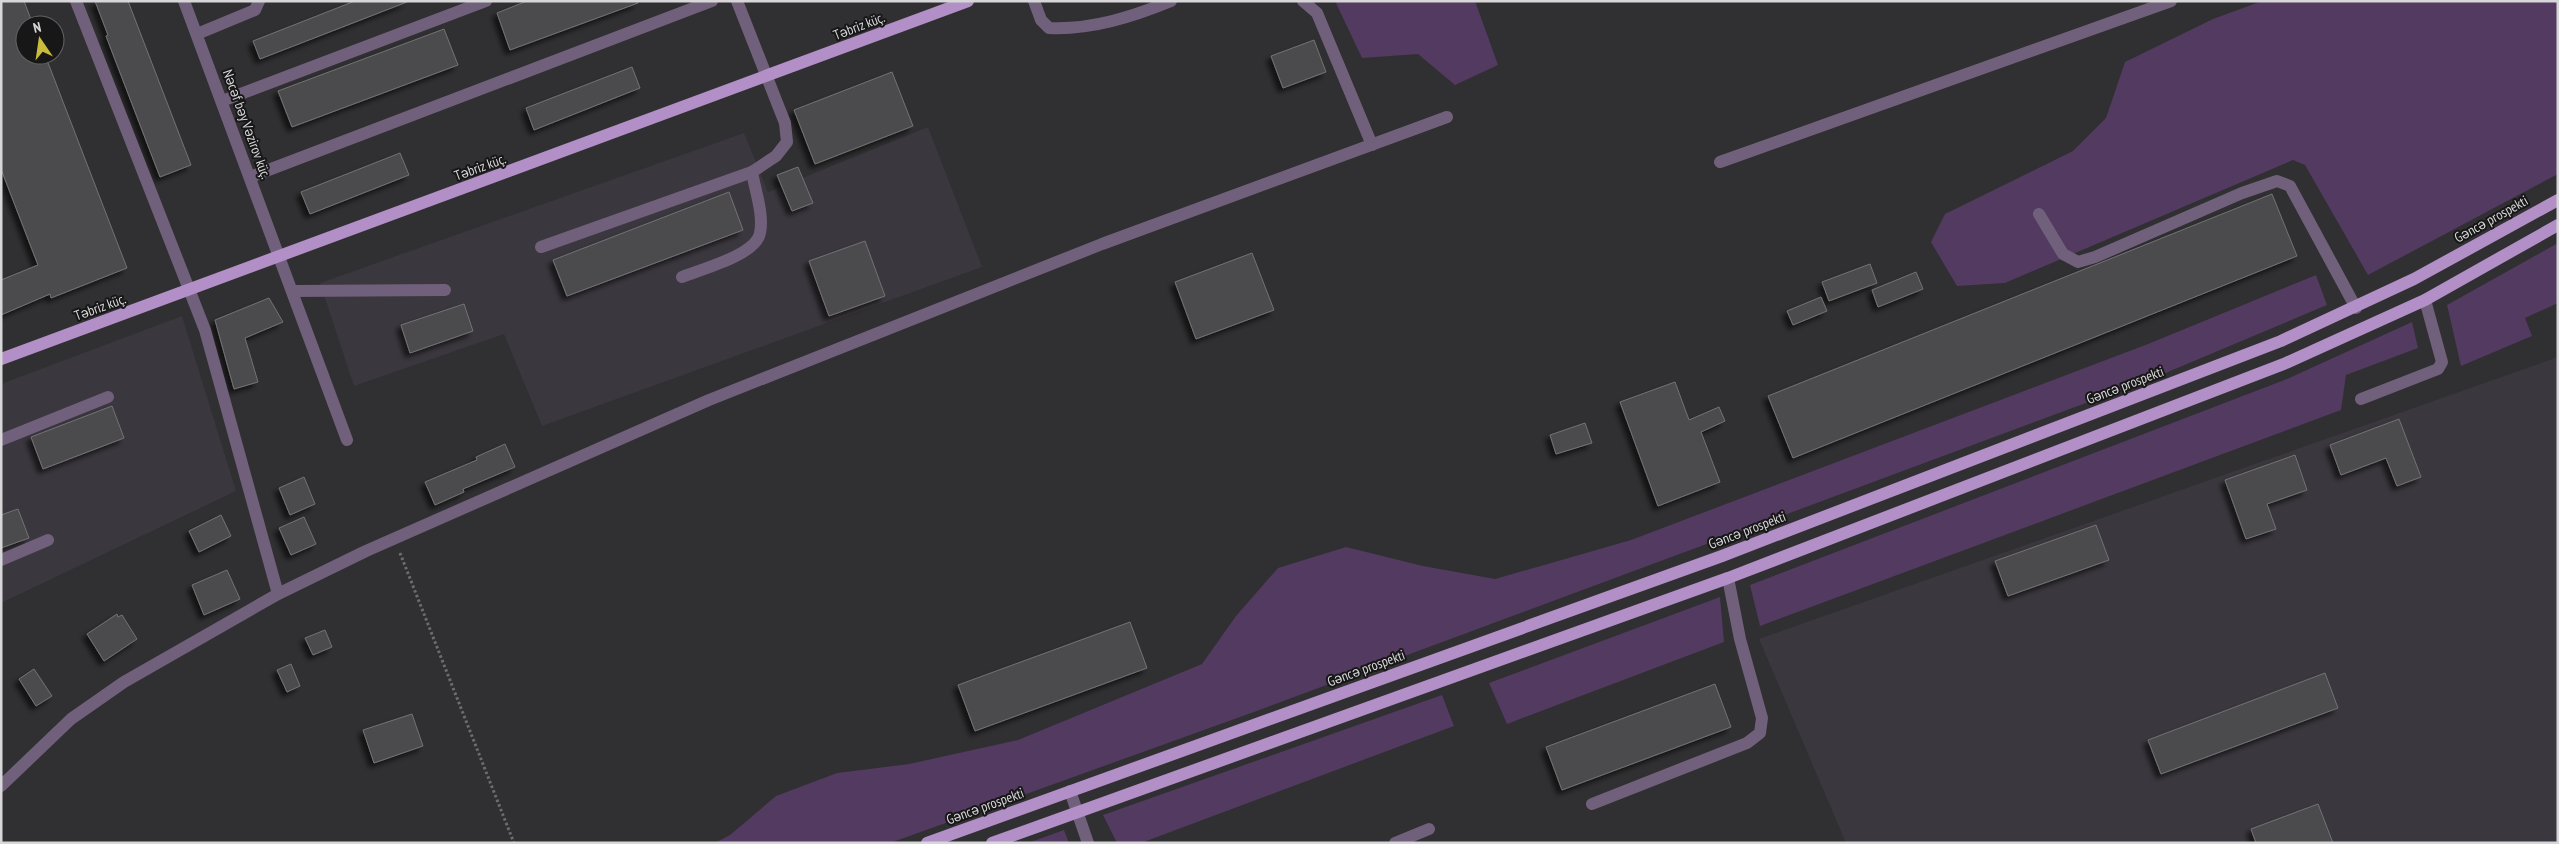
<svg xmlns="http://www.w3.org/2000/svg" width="2559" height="844" font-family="'PT Sans Narrow',sans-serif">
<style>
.built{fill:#3b373e}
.green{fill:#523a60}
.building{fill:#4c4b4d;stroke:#737274;filter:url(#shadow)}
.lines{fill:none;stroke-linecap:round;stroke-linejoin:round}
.path{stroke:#6d6c6e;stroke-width:3;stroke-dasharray:2.5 2.5;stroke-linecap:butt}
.minor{stroke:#71607b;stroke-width:12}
.major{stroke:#b38fc7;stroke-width:12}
.labels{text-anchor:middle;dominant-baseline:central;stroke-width:4;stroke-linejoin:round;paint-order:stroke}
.street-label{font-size:14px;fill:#d7d6d8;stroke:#181718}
</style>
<defs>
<filter id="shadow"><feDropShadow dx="-4.5" dy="4.5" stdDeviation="2.5" flood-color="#0009"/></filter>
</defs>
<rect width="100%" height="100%" fill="#302f31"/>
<g class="built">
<polygon points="928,127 982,267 542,426 504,334 354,386 320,283 744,133 768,192"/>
<polygon points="182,316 236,491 1,603 1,384"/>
<polygon points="2558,357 2558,843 1846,843 1759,639"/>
</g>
<g class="green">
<polygon points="1335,1 1475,1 1498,65 1455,85 1418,54 1362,58"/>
<polygon points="2262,1 2558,1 2558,174 2368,275 2305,165 2293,160 2005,283 1957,286 1931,242 1945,214 2073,151 2106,118 2125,62 2213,19"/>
<polygon points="2558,243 2558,303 2525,318 2532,336 2461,366 2447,305"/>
<polygon points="2316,275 2327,305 2156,377 1254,712 890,843 715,843 730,835 776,796 837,773 909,764 1018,740 1202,664 1236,616 1278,568 1346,547 1423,566 1495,579 1631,540 2148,344"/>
<polygon points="2412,322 2418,348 2346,375 2341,410 1760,626 1750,585 2287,379"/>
<polygon points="1720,597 1724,642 1507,724 1489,683"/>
<polygon points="1442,695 1454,726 1141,843 1117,843 1103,815"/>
<polygon points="1064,830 1069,843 1028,843"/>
</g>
<g class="building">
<polygon points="1,1 24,1 33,25 25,25 25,55 45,55 127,268 51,298 50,294 1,315 1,280 38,265 1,169"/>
<polygon points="95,1 128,1 191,165 160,177 106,36 108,35"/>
<polygon points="355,1 407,2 260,59 253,41"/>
<polygon points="527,1 637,1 638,3 510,50 497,13"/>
<polygon points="444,29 458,65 292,127 278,91"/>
<polygon points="1314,40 1326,72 1283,88 1271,56"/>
<polygon points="632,67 640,88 534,130 526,108"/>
<polygon points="892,72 913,126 815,164 794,110"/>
<polygon points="400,153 409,175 310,214 301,192"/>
<polygon points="798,167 813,203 792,211 777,175"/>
<polygon points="729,192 743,230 567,296 553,260"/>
<polygon points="2272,194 2297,256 1793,458 1768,396"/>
<polygon points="865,241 885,296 829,316 809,261"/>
<polygon points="1252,253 1274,310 1196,339 1175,282"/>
<polygon points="1870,264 1877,283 1829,301 1822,282"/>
<polygon points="1916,272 1923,289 1878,307 1872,290"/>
<polygon points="1821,297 1827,311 1793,325 1787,311"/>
<polygon points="269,298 283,322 245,338 258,382 234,389 215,320"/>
<polygon points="464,304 473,331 410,353 401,325"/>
<polygon points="1675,382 1689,420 1719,407 1725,421 1701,432 1720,482 1658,506 1620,402"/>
<polygon points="112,406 124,438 43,469 31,437"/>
<polygon points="2399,419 2421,477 2397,486 2386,458 2341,475 2330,445"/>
<polygon points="1585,423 1592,443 1556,454 1550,435"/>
<polygon points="505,444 515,467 463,489 464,492 435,505 425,482 477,460 476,457"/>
<polygon points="2295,455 2307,490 2267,504 2276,529 2246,539 2225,480"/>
<polygon points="304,477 315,504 290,515 279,488"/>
<polygon points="18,509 29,538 1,548 1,515"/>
<polygon points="221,515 231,536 199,552 189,531"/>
<polygon points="304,517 316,544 291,555 279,528"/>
<polygon points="2096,525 2109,560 2008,596 1995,561"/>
<polygon points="227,570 240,599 204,615 192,585"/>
<polygon points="117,614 118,617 122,615 137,639 104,661 87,634"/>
<polygon points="1130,622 1147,668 975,731 958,685"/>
<polygon points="325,630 332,647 313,655 305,638"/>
<polygon points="291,664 300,686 287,692 277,670"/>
<polygon points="34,669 52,696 36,706 19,679"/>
<polygon points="2325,673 2338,708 2161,774 2148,740"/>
<polygon points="1715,684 1731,727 1562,790 1546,747"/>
<polygon points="412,714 423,746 374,763 363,730"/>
<polygon points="2318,804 2333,843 2256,843 2251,829"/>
</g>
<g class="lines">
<polyline class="path" points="400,553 514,843"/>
<g class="minor">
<polyline points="76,1 205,330 278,594"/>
<polyline points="184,1 347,440"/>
<path d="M1034,1L1041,20L1049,28C1091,30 1132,17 1171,1"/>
<polyline points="1303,1 1317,13 1372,145"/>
<polyline points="197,34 255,10 259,1"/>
<polyline points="222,101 486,1"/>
<polyline points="1720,162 2171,1"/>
<polyline points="250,177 712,1"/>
<polyline points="2039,214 2063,254 2078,262 2095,257 2242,193 2277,181 2290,186 2356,308"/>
<polyline points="541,247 752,172"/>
<path d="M682,277C702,269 756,255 760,233C764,215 755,190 752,172L776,156L787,142L785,123L737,1"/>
<polyline points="293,291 445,290"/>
<polyline points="2361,399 2438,369 2442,362 2425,300"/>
<polyline points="1,440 108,397"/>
<polyline points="1,560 48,540"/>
<polyline points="1,786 71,719 124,682 278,594 366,551 709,400 1102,244 1447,117"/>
<polyline points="1070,791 1088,843"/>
<polyline points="1592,804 1747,743 1760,733 1762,718 1740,639 1728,578"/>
<polyline points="1395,843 1429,829"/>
</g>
<g class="major">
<polyline points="1,359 968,1"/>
<polyline points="927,843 1722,556 2281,341 2414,279 2558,200"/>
<polyline points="992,843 1728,578 2286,363 2425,300 2558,225"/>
</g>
</g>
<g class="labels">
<g class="street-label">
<text transform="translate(859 26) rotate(-21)">Təbriz küç.</text>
<text transform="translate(247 124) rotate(70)">Nəcəf bəy Vəzirov küç.</text>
<text transform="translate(480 167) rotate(-20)">Təbriz küç.</text>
<text transform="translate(2491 219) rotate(-29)">Gəncə prospekti</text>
<text transform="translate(100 307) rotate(-20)">Təbriz küç.</text>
<text transform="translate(2125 385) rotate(-21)">Gəncə prospekti</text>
<text transform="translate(1747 530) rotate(-21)">Gəncə prospekti</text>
<text transform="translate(1366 668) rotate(-20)">Gəncə prospekti</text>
<text transform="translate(985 806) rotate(-20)">Gəncə prospekti</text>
</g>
</g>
<rect width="2559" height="844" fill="none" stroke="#d7d6d8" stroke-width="5"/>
<g transform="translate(40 40) rotate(347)"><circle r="24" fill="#181718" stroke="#646365"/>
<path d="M0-4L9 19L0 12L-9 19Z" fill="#c9bb3b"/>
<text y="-8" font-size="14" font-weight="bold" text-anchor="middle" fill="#d7d6d8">N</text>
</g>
</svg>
